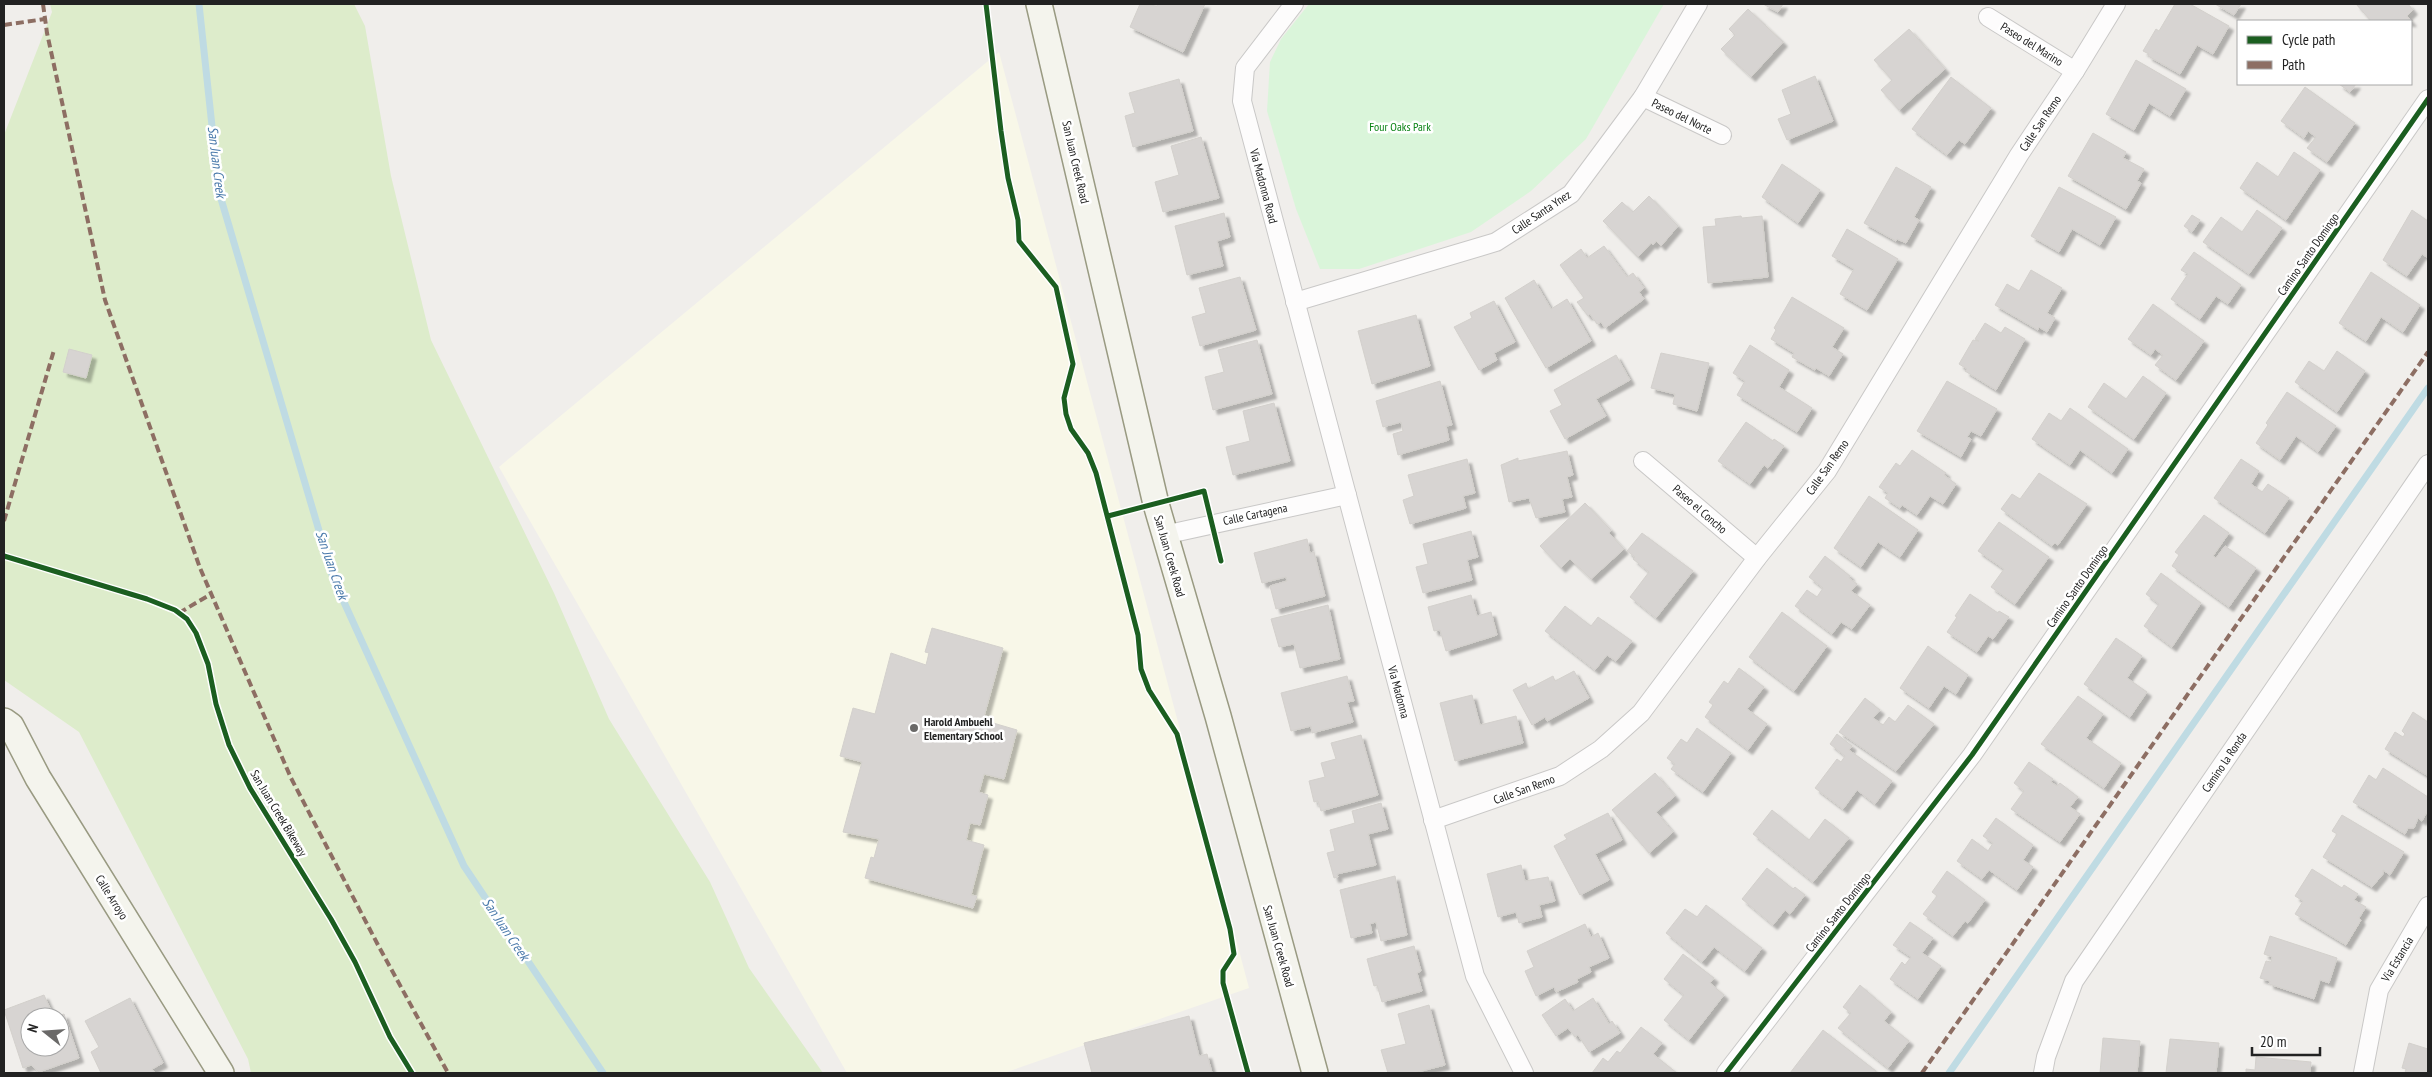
<svg xmlns="http://www.w3.org/2000/svg" width="2432" height="1077" font-family="'PT Sans Narrow',sans-serif">
<style>
.education{fill:#f8f7e8}
.grass{fill:#ddeccb}
.park{fill:#daf5da}
.lines{fill:none;stroke-linecap:round;stroke-linejoin:round}
.stream{stroke:#bfdbe3;stroke-width:7}
.building{fill:#d7d4d2;stroke:#d3d0cc;fill-rule:evenodd;filter:url(#shadow)}
.street-casing{stroke:#c9c8c7;stroke-width:20}
.secondary-casing{stroke:#999a82;stroke-width:28}
.street{stroke:#fdfcfc;stroke-width:18}
.secondary{stroke:#f4f4ed;stroke-width:25}
.quiet{stroke:#8d6e63;stroke-width:4;stroke-dasharray:8 4;stroke-linecap:butt}
.cycleway-casing{stroke:#fff;stroke-width:8}
.cycleway{stroke:#1b5e20;stroke-width:5}
.poi-dot{fill:#6a6968;stroke:#fff;stroke-width:2}
.labels{text-anchor:middle;dominant-baseline:central;stroke-width:5;stroke-linejoin:round;paint-order:stroke}
.street-label{font-size:12px;fill:#222;stroke:#fff}
.park-label{font-size:12px;fill:#0c8416;stroke:#fff}
.poi-label{font-size:12px;font-weight:bold;fill:#222;stroke:#fff;text-anchor:start}
.water-label{font-size:14px;font-style:italic;fill:#4a7aab;stroke:#fff}
</style>
<defs>
<filter id="shadow"><feDropShadow dx="4.5" dy="4.5" stdDeviation="1" flood-color="#0004"/></filter>
</defs>
<rect width="100%" height="100%" fill="#f0eeeb"/>
<polygon class="education" points="999,52 1249,988 1004,1073 847,1073 499,467"/>
<polygon class="grass" points="50,4 354,4 365,26 391,176 431,340 554,593 609,719 710,882 749,968 823,1073 251,1073 248,1059 79,732 4,680 4,135 52,12"/>
<polygon class="park" points="1309,4 1664,4 1586,139 1531,191 1471,232 1359,269 1320,269 1296,209 1267,111 1270,62 1281,39"/>
<g class="lines">
<g class="stream">
<polyline points="199,4 219,192 333,578 464,866 603,1073"/>
<polyline points="1949,1073 2428,388"/>
</g>
</g>
<g class="building">
<polygon points="1140,4 1157,6 1158,4 1205,4 1183,52 1130,27"/>
<polygon points="1763,4 1783,4 1778,12"/>
<polygon points="2175,4 2190,4 2229,26 2213,54 2197,45 2180,74 2148,56 2149,54 2143,51 2156,29 2159,31"/>
<polygon points="2215,4 2241,4 2234,15"/>
<polygon points="2356,4 2408,4 2413,10 2407,16 2412,22 2371,21"/>
<polygon points="1748,9 1783,42 1751,77 1721,49 1735,35 1729,29"/>
<polygon points="1909,29 1945,69 1899,110 1881,90 1892,80 1874,60"/>
<polygon points="2136,60 2186,89 2170,116 2149,103 2134,130 2106,114"/>
<polygon points="1815,76 1833,121 1787,140 1778,119 1791,114 1782,90"/>
<polygon points="1951,77 1991,108 1965,144 1959,140 1947,155 1912,129"/>
<polygon points="1179,79 1193,131 1133,147 1125,116 1135,113 1129,93"/>
<polygon points="2339,84 2356,84 2350,92"/>
<polygon points="2305,87 2355,123 2327,162 2307,148 2316,137 2308,131 2304,138 2281,121"/>
<polygon points="2093,133 2126,152 2123,158 2144,169 2137,181 2141,183 2126,209 2068,176"/>
<polygon points="1201,137 1219,198 1163,212 1155,182 1179,175 1171,146"/>
<polygon points="2294,152 2320,170 2286,220 2240,188 2257,162 2278,177"/>
<polygon points="1782,164 1820,190 1798,223 1762,197"/>
<polygon points="1896,167 1931,187 1914,217 1919,220 1906,243 1897,239 1896,241 1864,223"/>
<polygon points="2059,187 2116,217 2100,245 2072,229 2059,252 2031,236"/>
<polygon points="1649,196 1678,226 1661,246 1656,241 1653,245 1651,243 1638,257 1603,221 1622,202 1633,212"/>
<polygon points="2257,210 2282,228 2249,274 2203,242 2221,217 2242,232"/>
<polygon points="2412,210 2428,221 2428,258 2422,254 2407,276 2383,260"/>
<polygon points="1224,213 1230,237 1217,241 1223,266 1187,275 1175,226"/>
<polygon points="2192,215 2200,220 2192,232 2184,226"/>
<polygon points="1741,216 1742,218 1762,216 1768,277 1708,283 1703,227 1716,226 1715,219"/>
<polygon points="1847,229 1898,259 1867,310 1840,294 1854,269 1832,256"/>
<polygon points="1604,246 1627,277 1633,273 1644,288 1639,292 1644,299 1605,328 1601,322 1597,324 1590,314 1588,316 1577,302 1584,298 1560,265 1581,249 1587,258"/>
<polygon points="2194,252 2241,285 2228,304 2216,296 2200,319 2171,299 2188,274 2181,270"/>
<polygon points="2031,270 2062,288 2047,313 2055,318 2047,332 2039,327 2038,330 1995,305 2007,284 2019,291"/>
<polygon points="2371,272 2420,305 2403,332 2381,317 2366,341 2339,323"/>
<polygon points="1240,277 1256,330 1200,346 1192,317 1206,313 1199,288"/>
<polygon points="1534,280 1551,309 1567,299 1591,341 1546,368 1505,298"/>
<polygon points="1792,297 1844,328 1832,347 1843,354 1829,376 1816,368 1815,370 1792,357 1794,353 1771,339 1776,330 1774,328"/>
<polygon points="1494,301 1515,342 1494,353 1497,360 1479,370 1454,327 1472,318 1470,313"/>
<polygon points="2153,304 2204,341 2176,380 2155,365 2163,355 2155,349 2151,355 2128,339"/>
<polygon points="1416,315 1430,366 1372,384 1358,331"/>
<polygon points="1985,323 2001,333 2005,327 2025,339 1996,390 1965,371 1967,369 1959,364 1973,340 1979,341 1975,339"/>
<polygon points="1257,340 1272,394 1213,410 1205,377 1224,372 1218,350"/>
<polygon points="1750,345 1789,370 1779,387 1812,408 1797,432 1737,395 1745,381 1733,373"/>
<polygon points="69,349 92,355 86,378 63,372"/>
<polygon points="2337,351 2365,371 2337,412 2295,382 2309,361 2324,371"/>
<polygon points="1661,353 1709,363 1697,411 1673,404 1675,394 1651,388"/>
<polygon points="1616,355 1630,380 1596,399 1606,416 1565,439 1550,411 1562,405 1554,390"/>
<polygon points="2143,376 2166,393 2134,439 2088,407 2104,383 2126,399"/>
<polygon points="1440,381 1452,425 1446,426 1449,440 1398,455 1393,434 1403,431 1401,422 1383,427 1376,401"/>
<polygon points="1947,381 1997,409 1981,436 1971,431 1967,437 1971,439 1961,457 1917,431"/>
<polygon points="2287,392 2336,426 2318,452 2296,436 2280,460 2256,443 2268,425 2266,423"/>
<polygon points="1274,403 1290,461 1233,475 1226,447 1250,441 1243,411"/>
<polygon points="2070,408 2128,449 2112,473 2080,450 2070,465 2032,439 2049,413 2061,421"/>
<polygon points="1746,422 1773,441 1774,439 1784,446 1768,468 1764,465 1750,484 1718,461"/>
<polygon points="1912,450 1946,473 1944,475 1956,484 1943,504 1930,496 1917,515 1902,505 1900,508 1885,498 1888,493 1879,487 1896,463 1900,466"/>
<polygon points="1567,451 1573,475 1567,477 1572,497 1562,499 1565,512 1536,518 1529,498 1509,502 1501,465 1518,458 1518,461"/>
<polygon points="1467,459 1475,493 1463,496 1466,508 1410,524 1403,500 1414,496 1408,475"/>
<polygon points="2241,459 2259,471 2251,484 2262,492 2268,484 2289,498 2265,533 2214,498"/>
<polygon points="2039,473 2087,504 2058,545 2055,543 2052,546 2001,509 2012,494 2020,499"/>
<polygon points="1869,496 1918,530 1900,557 1878,542 1861,567 1834,548"/>
<polygon points="1585,503 1611,530 1609,533 1624,549 1591,579 1570,559 1561,568 1540,546"/>
<polygon points="2204,515 2229,533 2213,556 2216,558 2225,546 2256,568 2229,607 2172,566 2179,555 2175,552"/>
<polygon points="1999,522 2049,557 2015,604 1991,587 2004,569 1978,551"/>
<polygon points="1471,531 1478,557 1467,560 1472,580 1423,593 1416,567 1428,564 1423,544"/>
<polygon points="1642,533 1693,571 1656,618 1630,597 1649,572 1633,559 1635,557 1627,551"/>
<polygon points="1307,539 1310,553 1314,552 1325,596 1276,609 1270,586 1287,581 1286,577 1262,583 1254,553"/>
<polygon points="1825,556 1850,576 1849,578 1857,584 1851,591 1870,605 1852,629 1841,622 1832,634 1795,606 1807,590 1817,597 1823,588 1809,577"/>
<polygon points="2161,573 2201,603 2172,647 2144,626 2159,604 2146,594"/>
<polygon points="1970,594 1998,613 1999,611 2009,617 1993,639 1988,636 1977,652 1947,632 1957,617 1955,616"/>
<polygon points="1471,595 1477,616 1491,612 1497,635 1446,651 1440,630 1434,631 1428,607"/>
<polygon points="1328,605 1340,659 1300,668 1294,644 1279,647 1271,619"/>
<polygon points="1565,606 1591,626 1598,617 1632,641 1616,661 1607,655 1595,670 1545,631"/>
<polygon points="1782,612 1827,646 1794,691 1749,657"/>
<polygon points="932,628 1003,648 983,720 1017,730 1004,779 984,774 979,792 988,795 980,825 970,823 966,840 984,845 971,895 977,896 973,908 865,878 871,857 874,858 879,839 843,832 862,762 840,756 853,708 875,714 891,653 926,665 929,653 925,652"/>
<polygon points="2116,638 2142,656 2127,678 2147,692 2130,717 2084,684"/>
<polygon points="1928,646 1968,675 1956,694 1944,686 1929,708 1900,688"/>
<polygon points="1739,668 1764,687 1747,709 1767,724 1748,750 1705,717 1713,705 1709,702 1724,681 1728,684"/>
<polygon points="1574,671 1589,698 1547,721 1545,717 1532,725 1513,690 1526,683 1528,689 1553,676 1555,681"/>
<polygon points="1347,676 1354,701 1347,702 1353,722 1312,733 1311,726 1291,731 1281,693"/>
<polygon points="1472,695 1480,725 1516,716 1523,743 1455,761 1440,703"/>
<polygon points="2078,696 2103,714 2086,738 2121,763 2104,788 2041,744"/>
<polygon points="1865,698 1880,710 1873,718 1883,725 1889,717 1895,722 1908,705 1934,724 1896,771 1839,732"/>
<polygon points="2413,712 2428,722 2428,776 2385,749 2395,732 2403,737 2405,734 2402,731"/>
<polygon points="1697,728 1731,753 1703,792 1671,769 1675,764 1667,758 1681,739 1687,743"/>
<polygon points="1837,734 1852,746 1849,750 1892,781 1875,804 1857,790 1843,809 1815,788 1837,759 1841,762 1845,756 1830,744"/>
<polygon points="1361,735 1378,795 1321,811 1318,801 1314,802 1309,781 1325,777 1321,763 1336,759 1331,743"/>
<polygon points="2029,762 2053,779 2051,782 2057,786 2060,783 2078,797 2070,807 2080,814 2060,842 2011,809 2024,791 2014,783"/>
<polygon points="2383,768 2428,797 2428,810 2422,821 2418,818 2414,828 2408,828 2405,834 2353,802 2369,775 2376,780"/>
<polygon points="1655,773 1675,796 1656,812 1673,832 1649,853 1612,810"/>
<polygon points="1381,803 1388,829 1368,834 1376,865 1337,874 1338,877 1334,878 1327,853 1335,851 1330,830 1355,823 1352,811"/>
<polygon points="1772,810 1809,840 1825,819 1849,838 1813,882 1753,834"/>
<polygon points="1608,813 1622,840 1595,854 1609,880 1580,895 1554,846 1567,839 1564,835"/>
<polygon points="2342,815 2404,852 2390,875 2383,870 2383,874 2372,887 2323,857 2337,834 2332,831"/>
<polygon points="1996,818 2033,845 2023,860 2033,867 2017,890 1989,870 1982,879 1957,861 1972,839 1988,851 1993,843 1983,836"/>
<polygon points="1521,865 1525,881 1548,877 1555,901 1539,905 1542,917 1519,923 1516,912 1498,917 1487,874"/>
<polygon points="1767,868 1793,889 1795,887 1805,895 1790,914 1785,910 1773,925 1742,899"/>
<polygon points="2312,869 2342,888 2344,885 2358,894 2354,900 2366,907 2359,918 2361,920 2346,945 2295,914 2303,901 2295,896"/>
<polygon points="1947,871 1985,900 1968,923 1965,921 1953,936 1923,914 1937,896 1932,892"/>
<polygon points="1395,876 1407,935 1381,941 1376,922 1370,924 1372,933 1351,938 1340,890"/>
<polygon points="1706,905 1762,948 1745,971 1714,947 1702,962 1666,933 1685,909 1697,917"/>
<polygon points="1910,922 1933,938 1922,953 1941,966 1918,999 1890,979 1902,962 1905,965 1911,957 1893,945"/>
<polygon points="1585,924 1591,937 1598,933 1609,958 1589,967 1591,972 1577,979 1578,982 1556,992 1554,987 1536,996 1525,971 1534,967 1527,951"/>
<polygon points="2270,936 2337,958 2329,983 2320,980 2314,999 2269,984 2270,981 2260,978 2266,961 2271,962 2272,957 2264,954"/>
<polygon points="1414,946 1421,971 1417,973 1422,991 1382,1002 1377,985 1374,986 1367,959"/>
<polygon points="1683,954 1714,978 1710,983 1724,995 1689,1040 1664,1020 1684,995 1664,979"/>
<polygon points="1860,985 1891,1012 1884,1021 1909,1041 1888,1068 1838,1028 1851,1013 1843,1007"/>
<path d="M44,995L54,1017L64,1014L79,1058L39,1072L31,1065L23,1068L4,1010ZM30,1017H60V1047H30Z"/>
<polygon points="130,998 163,1063 152,1069 155,1073 101,1073 91,1052 99,1047 85,1021"/>
<polygon points="1593,998 1609,1024 1612,1021 1620,1033 1589,1052 1578,1035 1575,1037 1568,1028 1556,1036 1542,1015 1565,999 1573,1011"/>
<polygon points="1429,1005 1445,1065 1414,1073 1388,1073 1381,1050 1406,1044 1398,1014"/>
<polygon points="1189,1016 1199,1056 1207,1054 1212,1073 1092,1073 1084,1043"/>
<polygon points="1641,1027 1662,1043 1653,1054 1677,1073 1592,1073 1603,1058 1608,1062 1617,1051 1620,1053"/>
<polygon points="1823,1030 1876,1071 1874,1073 1790,1073"/>
<polygon points="2103,1038 2140,1041 2137,1073 2100,1073"/>
<polygon points="2170,1039 2219,1043 2216,1073 2166,1073"/>
<polygon points="2409,1043 2428,1049 2428,1073 2405,1073 2406,1069 2402,1068"/>
<polygon points="2256,1057 2311,1062 2310,1073 2246,1073 2246,1069 2255,1070"/>
</g>
<g class="lines">
<defs>
<g id="street">
<polyline points="1294,4 1245,68 1242,101 1475,976 1524,1073"/>
<polyline points="1988,17 2075,71"/>
<polyline points="1643,97 1722,135"/>
<polyline points="1295,302 1496,242 1571,194 1643,97 1698,4"/>
<polyline points="1643,461 1757,558"/>
<polyline points="1164,535 1347,495"/>
<polyline points="1433,820 1560,776 1601,749 1641,713 1757,558 1827,471 2019,155 2075,71 2116,4"/>
<polyline points="1726,1073 1972,755 2428,99"/>
<polyline points="2043,1073 2046,1057 2074,981 2428,464"/>
<polyline points="2363,1073 2379,990 2428,906"/>
</g>
<g id="secondary">
<polyline points="1039,4 1156,504 1218,716 1315,1073"/>
<polyline points="4,721 11,726 38,778 221,1073"/>
</g>
</defs>
<use href="#street" class="street-casing"/>
<use href="#secondary" class="secondary-casing"/>
<use href="#street" class="street"/>
<use href="#secondary" class="secondary"/>
<g class="quiet">
<polyline points="43,4 47,33 105,300 200,568 291,778 378,945 448,1073"/>
<polyline points="4,25 45,19"/>
<polyline points="4,521 54,350"/>
<polyline points="179,613 211,594"/>
<polyline points="1922,1073 2428,352"/>
</g>
<defs>
<g id="cycleway">
<polyline points="986,4 1001,131 1008,178 1018,220 1019,241 1056,287 1073,364 1064,398 1066,414 1071,429 1088,453 1096,473 1138,635 1141,669 1149,690 1177,734 1230,929 1234,954 1223,971 1223,983 1248,1073"/>
<polyline points="1108,516 1204,491 1221,561"/>
<polyline points="4,556 147,599 175,610 187,619 196,633 208,664 216,704 229,745 250,788 331,919 355,962 390,1037 412,1073"/>
<polyline points="1726,1073 1972,755 2428,99"/>
</g>
</defs>
<use href="#cycleway" class="cycleway-casing"/>
<use href="#cycleway" class="cycleway"/>
</g>
<circle class="poi-dot" cx="914" cy="728" r="5"/>
<g class="labels">
<g class="street-label">
<text transform="translate(2032 44) rotate(32)">Paseo del Marino</text>
<text transform="translate(1682 116) rotate(26)">Paseo del Norte</text>
<text transform="translate(2040 123) rotate(-56)">Calle San Remo</text>
<text transform="translate(1076 162) rotate(77)">San Juan Creek Road</text>
<text transform="translate(1264 186) rotate(75)">Via Madonna Road</text>
<text transform="translate(1541 212) rotate(-34)">Calle Santa Ynez</text>
<text transform="translate(2308 254) rotate(-55)">Camino Santo Domingo</text>
<text transform="translate(1827 467) rotate(-55)">Calle San Remo</text>
<text transform="translate(1700 509) rotate(41)">Paseo el Concho</text>
<text transform="translate(1255 514) rotate(-12)">Calle Cartagena</text>
<text transform="translate(1170 556) rotate(74)">San Juan Creek Road</text>
<text transform="translate(2077 586) rotate(-55)">Camino Santo Domingo</text>
<text transform="translate(1399 692) rotate(75)">Via Madonna</text>
<text transform="translate(2224 762) rotate(-56)">Camino la Ronda</text>
<text transform="translate(1524 789) rotate(-20)">Calle San Remo</text>
<text transform="translate(279 813) rotate(59)">San Juan Creek Bikeway</text>
<text transform="translate(112 897) rotate(58)">Calle Arroyo</text>
<text transform="translate(1838 912) rotate(-52)">Camino Santo Domingo</text>
<text transform="translate(1279 946) rotate(74)">San Juan Creek Road</text>
<text transform="translate(2397 959) rotate(-59)">Via Estancia</text>
</g>
<g class="park-label">
<text x="1400" y="126">Four Oaks Park</text>
</g>
<g class="poi-label">
<text x="924" y="721">Harold Ambuehl<tspan x="924" dy="14">Elementary School</tspan></text>
</g>
<g class="water-label">
<text transform="translate(217 162) rotate(83)">San Juan Creek</text>
<text transform="translate(332 565) rotate(71)">San Juan Creek</text>
<text transform="translate(506 929) rotate(56)">San Juan Creek</text>
</g>
</g>
<rect width="2432" height="1077" fill="none" stroke="#222222" stroke-width="10"/>
<rect x="2237" y="20" width="175" height="65" fill="#ffffff" stroke="#a7a7a7"/>
<rect x="2247" y="36" width="25" height="8" fill="#1b5e20" stroke="#a7a7a7"/>
<text x="2282" y="45" font-size="15" fill="#222222">Cycle path</text>
<rect x="2247" y="61" width="25" height="8" fill="#8d6e63" stroke="#a7a7a7"/>
<text x="2282" y="70" font-size="15" fill="#222222">Path</text>
<g transform="translate(45 1032) rotate(287)"><circle r="24" fill="#ffffff" stroke="#a7a7a7"/>
<path d="M0-4L9 19L0 12L-9 19Z" fill="#6a6968"/>
<text y="-8" font-size="14" font-weight="bold" text-anchor="middle" fill="#222222">N</text>
</g>
<path d="M2252 1047v8h68v-8" fill="none" stroke="#222222" stroke-width="2.5"/>
<text x="2260" y="1047" font-size="15" fill="#222222" stroke="#ffffff" stroke-width="4" paint-order="stroke">20 m</text>
</svg>
